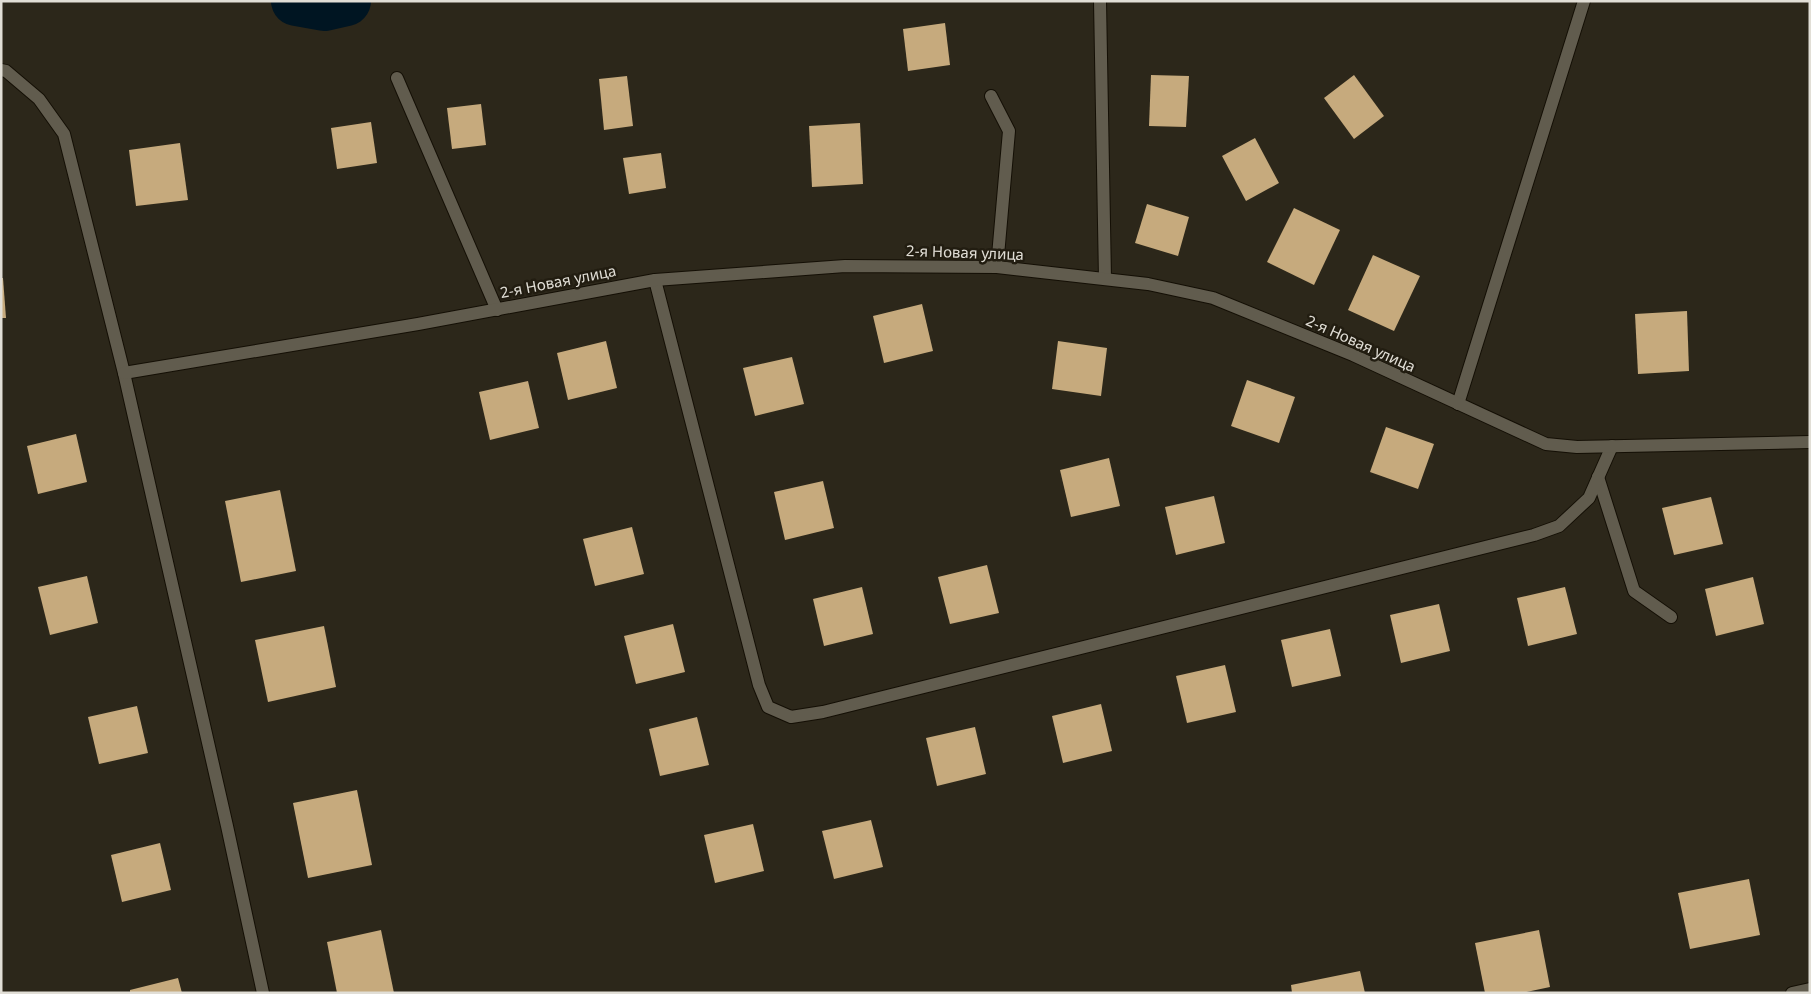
<svg xmlns="http://www.w3.org/2000/svg" width="1811" height="994" font-family="'Noto Sans',sans-serif">
<style>
.lines{fill:none;stroke-linecap:round;stroke-linejoin:round}
.river{stroke:#001522;stroke-width:50}
.building{fill:#c6aa7d}
.service-casing{stroke:#140f05;stroke-width:14}
.minor-casing{stroke:#140f05;stroke-width:14}
.service{stroke:#615c4e;stroke-width:12}
.minor{stroke:#615c4e;stroke-width:12}
.labels{text-anchor:middle;dominant-baseline:central;stroke-width:5;stroke-linejoin:round;paint-order:stroke}
.street-label{font-size:15px;fill:#e1ded6;stroke:#221d11}
</style>
<rect width="100%" height="100%" fill="#2c271a"/>
<g class="lines">
<polyline class="river" points="296,1 324,6 346,1"/>
</g>
<g class="building">
<polygon points="945,23 950,65 908,71 903,29"/>
<polygon points="1151,75 1189,76 1186,127 1149,126"/>
<polygon points="1354,75 1384,116 1354,139 1324,98"/>
<polygon points="627,76 633,126 604,130 599,79"/>
<polygon points="481,104 486,145 452,149 447,108"/>
<polygon points="371,122 377,163 337,169 331,128"/>
<polygon points="860,123 863,184 812,187 809,126"/>
<polygon points="1255,138 1279,183 1246,201 1222,156"/>
<polygon points="180,143 188,200 136,206 129,150"/>
<polygon points="661,153 666,188 629,194 623,158"/>
<polygon points="1147,204 1189,217 1178,256 1135,243"/>
<polygon points="1294,208 1340,230 1314,285 1267,262"/>
<polygon points="1373,255 1420,276 1394,331 1348,310"/>
<polygon points="1,278 3,278 6,318 1,318"/>
<polygon points="922,304 933,351 884,363 873,316"/>
<polygon points="1687,311 1689,371 1638,374 1635,314"/>
<polygon points="606,341 617,388 568,400 557,353"/>
<polygon points="1058,341 1107,348 1101,396 1052,389"/>
<polygon points="792,357 804,404 755,416 743,368"/>
<polygon points="1247,380 1295,397 1279,443 1231,426"/>
<polygon points="528,381 539,428 490,440 479,392"/>
<polygon points="1386,427 1434,444 1418,489 1370,472"/>
<polygon points="76,434 87,482 38,494 27,446"/>
<polygon points="1109,458 1120,506 1071,517 1060,470"/>
<polygon points="823,481 834,528 785,540 774,492"/>
<polygon points="280,490 296,571 241,582 225,501"/>
<polygon points="1214,496 1225,543 1176,555 1165,507"/>
<polygon points="1711,497 1723,544 1674,555 1662,508"/>
<polygon points="632,527 644,574 595,586 583,539"/>
<polygon points="987,565 999,613 950,624 938,577"/>
<polygon points="87,576 98,623 50,635 38,587"/>
<polygon points="1753,577 1764,624 1716,636 1705,589"/>
<polygon points="862,587 873,634 824,646 813,599"/>
<polygon points="1565,587 1577,634 1528,646 1517,598"/>
<polygon points="1439,604 1450,651 1401,663 1390,615"/>
<polygon points="673,624 685,672 636,684 624,636"/>
<polygon points="324,626 336,687 268,702 255,640"/>
<polygon points="1330,629 1341,676 1292,687 1281,640"/>
<polygon points="1225,665 1236,712 1187,723 1176,676"/>
<polygon points="1101,704 1112,751 1063,763 1052,716"/>
<polygon points="137,706 148,753 99,764 88,717"/>
<polygon points="697,717 709,765 660,776 649,729"/>
<polygon points="975,727 986,774 937,786 926,738"/>
<polygon points="357,790 372,865 308,878 293,803"/>
<polygon points="871,820 883,867 834,879 822,831"/>
<polygon points="753,824 764,871 715,883 704,835"/>
<polygon points="160,843 171,890 122,902 111,855"/>
<polygon points="1749,879 1760,935 1690,949 1678,893"/>
<polygon points="381,930 394,993 337,993 327,942"/>
<polygon points="1539,930 1550,987 1521,993 1485,993 1475,943"/>
<polygon points="1360,971 1365,993 1292,993 1291,985"/>
<polygon points="178,978 182,993 130,993 130,990"/>
</g>
<g class="lines">
<defs>
<g id="service">
<polyline points="1100,1 1105,279"/>
<polyline points="397,78 497,310"/>
<polyline points="991,96 1009,131 997,267"/>
<polyline points="1458,404 1584,1"/>
<polyline points="1598,477 1634,591 1671,617"/>
</g>
<g id="minor">
<polyline points="1,70 6,71 39,99 64,134 124,373 227,826 263,993"/>
<polyline points="655,280 759,685 768,707 791,717 823,712 1534,535 1559,526 1589,498 1612,446"/>
<polyline points="124,373 418,324 655,280 845,266 997,267 1148,284 1213,298 1353,355 1546,444 1577,447 1810,442"/>
<polyline points="1792,993 1810,989"/>
</g>
</defs>
<use href="#service" class="service-casing"/>
<use href="#minor" class="minor-casing"/>
<use href="#service" class="service"/>
<use href="#minor" class="minor"/>
</g>
<g class="labels">
<g class="street-label">
<text transform="translate(965 252) rotate(2)">2-я Новая улица</text>
<text transform="translate(558 281) rotate(-11)">2-я Новая улица</text>
<text transform="translate(1361 343) rotate(24)">2-я Новая улица</text>
</g>
</g>
<rect width="1811" height="994" fill="none" stroke="#e1ded6" stroke-width="5"/>
</svg>
